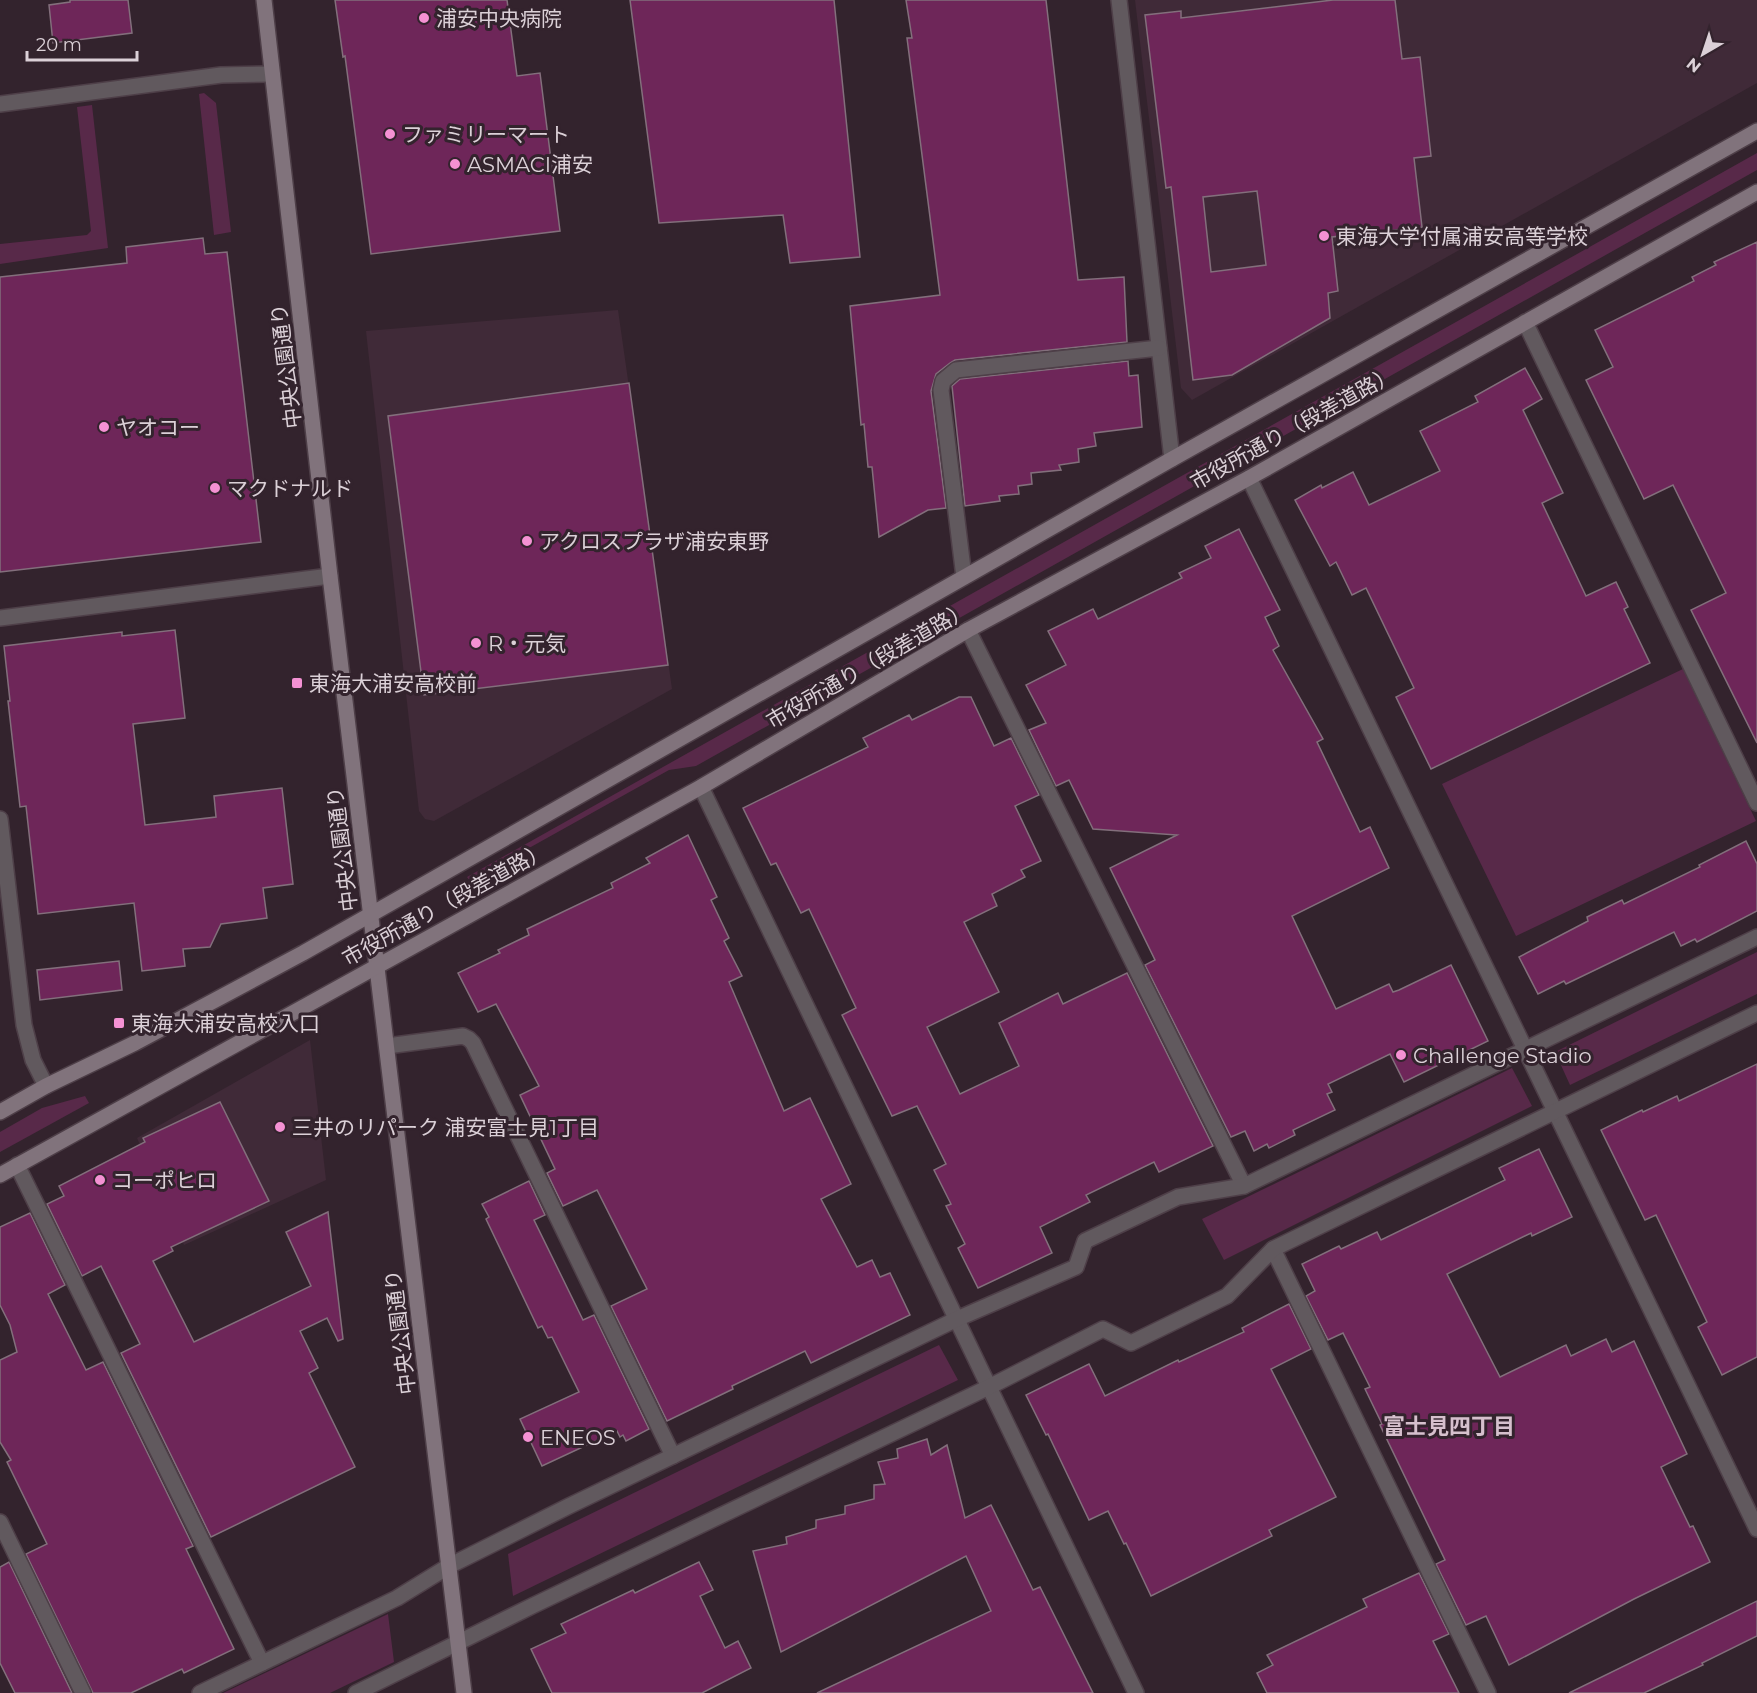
<svg xmlns="http://www.w3.org/2000/svg" width="1757" height="1693" font-family="Montserrat,'Noto Sans JP',sans-serif">
<style>
.built{fill:#402a38}
.green{fill:#582949}
.building{fill:#6e2659;stroke:#836f7c;stroke-width:1.5;fill-rule:evenodd}
.lines{fill:none;stroke-linecap:round;stroke-linejoin:round}
.lane-casing{stroke:#4e3f48;stroke-width:18}
.street-casing{stroke:#4e3f48;stroke-width:18}
.secondary-casing{stroke:#4e3f48;stroke-width:18}
.lane{stroke:#61595e;stroke-width:15}
.street{stroke:#61595e;stroke-width:15}
.secondary{stroke:#81737c;stroke-width:15}
.poi-dot{fill:#f491d3;stroke:#33232d;stroke-width:2}
.labels{text-anchor:middle;dominant-baseline:central;stroke-width:6;stroke-linejoin:round;paint-order:stroke}
.poi-label{font-size:21px;fill:#dbd0d7;stroke:#33232d;text-anchor:start}
.street-label{font-size:21px;fill:#dbd0d7;stroke:#33232d}
.neighbourhood-label{font-size:22px;font-weight:bold;fill:#d6c0cd;stroke:#33232d}
</style>
<rect width="100%" height="100%" fill="#33232d"/>
<g class="built">
<polygon points="1135,0 1757,0 1757,83 1192,400 1181,388"/>
<polygon points="618,310 672,689 434,821 425,819 419,811 366,331"/>
<polygon points="310,1040 326,1180 184,1245 137,1138"/>
</g>
<g class="green">
<polygon points="204,93 216,103 231,232 214,235 199,94"/>
<polygon points="92,105 108,248 0,264 0,244 87,235 91,231 77,107"/>
<polygon points="1757,153 1757,170 696,766 669,770 470,881 467,877"/>
<polygon points="1683,669 1756,821 1516,936 1442,784"/>
<polygon points="1757,952 1757,994 1570,1085 1555,1052"/>
<polygon points="1512,1068 1532,1106 1224,1260 1202,1219"/>
<polygon points="85,1096 89,1103 0,1152 0,1132 42,1108"/>
<polygon points="939,1345 958,1380 513,1596 508,1554"/>
<polygon points="388,1614 394,1662 330,1693 223,1693"/>
</g>
<g class="building">
<polygon points="70,0 128,0 132,33 53,43 49,5 70,2"/>
<polygon points="335,0 507,0 517,76 540,73 560,231 371,254 345,56 343,57"/>
<polygon points="630,0 834,0 860,257 790,263 783,215 659,223"/>
<polygon points="906,0 1046,0 1078,280 1124,277 1127,342 955,360 950,363 936,374 931,391 946,508 928,510 879,537 872,467 868,467 864,424 861,425 850,306 940,295 907,38 912,38"/>
<path d="M1333,0H1395L1402,59L1420,57L1431,156L1414,158L1422,227L1332,237L1338,291L1328,293L1330,318L1232,375L1193,380L1171,187L1166,188L1145,15L1181,11V18ZM1257,191L1266,265L1211,272L1203,197Z"/>
<polygon points="203,238 205,254 227,252 261,542 0,572 0,277 127,263 126,247"/>
<polygon points="1757,242 1757,743 1691,610 1726,593 1673,485 1644,499 1586,380 1613,367 1595,330 1694,281 1692,277 1716,265 1714,262"/>
<polygon points="1128,361 1129,376 1138,375 1142,427 1094,433 1096,446 1078,449 1079,462 1059,465 1061,470 1031,473 1032,484 1018,486 1019,494 999,496 1000,501 965,506 952,386 960,379"/>
<polygon points="1525,368 1542,399 1523,410 1563,493 1542,503 1586,596 1616,582 1628,607 1624,609 1650,663 1431,769 1396,697 1414,688 1366,588 1352,595 1336,562 1330,566 1295,500 1321,485 1322,488 1353,472 1369,505 1440,471 1420,431 1478,402 1475,396"/>
<polygon points="629,383 668,665 424,695 388,416"/>
<polygon points="1239,529 1280,610 1265,617 1279,646 1273,650 1323,739 1317,742 1360,832 1370,827 1389,868 1292,916 1336,1009 1389,984 1393,992 1399,990 1451,965 1488,1041 1404,1082 1390,1054 1328,1084 1332,1092 1327,1094 1335,1110 1293,1130 1295,1135 1269,1148 1267,1144 1254,1151 1245,1131 1231,1137 1145,965 1155,960 1110,868 1177,835 1093,829 1069,780 1056,786 1029,730 1046,723 1026,685 1066,665 1048,631 1093,609 1098,619 1182,578 1179,573 1211,558 1205,546"/>
<polygon points="175,630 185,718 133,724 145,825 216,817 214,796 282,788 293,884 263,888 267,918 221,924 210,947 183,949 185,966 142,971 134,903 38,914 26,806 20,807 8,701 10,701 4,646 122,632 122,636"/>
<polygon points="959,697 971,697 994,746 1011,738 1039,795 1015,806 1041,861 1021,870 1025,877 992,894 997,906 964,922 999,992 927,1027 960,1094 1019,1066 999,1023 1058,993 1063,1004 1127,973 1213,1146 1159,1172 1154,1162 1086,1195 1090,1202 1040,1227 1052,1253 978,1288 958,1248 965,1244 946,1206 951,1204 934,1170 946,1164 917,1106 892,1116 842,1015 856,1008 809,909 801,913 776,863 771,865 743,808 868,747 863,738 909,715 912,720"/>
<polygon points="688,835 717,897 711,900 729,938 724,941 742,976 729,982 784,1111 810,1098 851,1184 821,1199 857,1267 872,1260 880,1277 890,1273 910,1315 811,1363 805,1351 732,1386 733,1389 667,1421 611,1306 647,1289 597,1190 563,1206 547,1173 555,1169 520,1095 539,1086 496,1004 478,1012 458,973 500,953 498,950 529,935 527,929 613,888 611,883 650,863 646,858"/>
<polygon points="1746,841 1757,864 1757,911 1697,942 1695,939 1681,946 1674,932 1566,984 1564,981 1538,994 1519,957 1588,921 1587,917 1622,900 1624,904 1700,867 1699,865"/>
<polygon points="119,961 122,990 40,1000 37,970"/>
<polygon points="1757,1064 1757,1357 1722,1375 1698,1327 1707,1322 1656,1215 1645,1220 1601,1130 1642,1110 1643,1112 1677,1096 1679,1101"/>
<polygon points="220,1102 269,1201 171,1247 173,1251 153,1261 194,1342 311,1286 286,1232 328,1212 343,1339 338,1341 327,1318 300,1331 318,1368 309,1373 355,1467 211,1537 121,1353 140,1344 101,1266 82,1276 47,1204 64,1196 59,1186 145,1142 143,1138"/>
<polygon points="1539,1149 1572,1217 1532,1236 1531,1233 1447,1274 1500,1377 1566,1345 1571,1356 1606,1339 1612,1352 1634,1341 1687,1454 1661,1467 1690,1527 1693,1526 1710,1562 1634,1599 1509,1665 1486,1616 1466,1625 1436,1564 1445,1560 1380,1425 1382,1424 1365,1389 1370,1387 1343,1333 1328,1340 1306,1296 1315,1291 1302,1264 1339,1246 1341,1249 1377,1232 1381,1240 1505,1180 1499,1168"/>
<polygon points="529,1181 545,1215 534,1220 583,1320 594,1315 649,1429 626,1441 623,1435 620,1437 617,1431 542,1466 520,1419 579,1392 552,1337 548,1338 542,1326 538,1328 486,1219 489,1217 482,1204"/>
<polygon points="30,1213 65,1285 48,1294 86,1370 103,1362 193,1546 186,1549 234,1649 184,1673 182,1669 131,1693 93,1693 26,1554 47,1544 7,1462 11,1460 0,1442 0,1360 17,1352 10,1325 0,1305 0,1227"/>
<polygon points="1289,1304 1311,1349 1271,1369 1336,1497 1269,1530 1272,1536 1151,1596 1126,1543 1124,1544 1108,1511 1089,1520 1048,1434 1046,1435 1026,1395 1089,1364 1105,1396 1178,1360 1179,1362 1244,1332 1242,1328"/>
<polygon points="927,1439 931,1455 947,1445 965,1518 991,1505 1033,1590 1040,1587 1093,1693 817,1693 991,1611 966,1556 781,1652 753,1551 787,1544 786,1537 816,1528 816,1520 845,1514 845,1506 874,1499 874,1485 885,1484 878,1462 898,1458 897,1449"/>
<polygon points="9,1562 72,1693 15,1693 0,1663 0,1567"/>
<polygon points="699,1562 713,1590 700,1596 725,1648 738,1641 751,1668 702,1693 552,1693 531,1649 566,1633 561,1624 633,1590 635,1593"/>
<polygon points="1419,1573 1449,1634 1433,1641 1459,1693 1267,1693 1257,1673 1273,1665 1267,1655 1367,1607 1363,1599"/>
<polygon points="1757,1601 1757,1636 1702,1663 1703,1665 1644,1693 1569,1693"/>
</g>
<g class="lines">
<defs>
<g id="lane">
<polyline points="17,1165 262,1663"/>
<polyline points="0,1522 83,1693"/>
</g>
<g id="street">
<polyline points="1119,0 1172,459"/>
<polyline points="0,104 221,75 272,74"/>
<polyline points="1525,322 1757,803"/>
<polyline points="1249,478 1757,1529"/>
<polyline points="964,577 941,390 943,381 956,370 1159,348"/>
<polyline points="0,618 330,576"/>
<polyline points="968,630 1244,1186"/>
<polyline points="701,787 1136,1693"/>
<polyline points="0,819 24,1025 33,1060 46,1086"/>
<polyline points="387,1046 463,1036 469,1039 473,1043 673,1456"/>
<polyline points="1273,1249 1488,1693"/>
<polyline points="200,1693 397,1598 449,1566 569,1506 957,1319 1076,1267 1085,1241 1178,1197 1244,1186 1757,937"/>
<polyline points="356,1693 532,1606 989,1387 1103,1329 1131,1343 1227,1296 1273,1249 1757,1013"/>
</g>
<g id="secondary">
<polyline points="264,0 330,576 464,1693"/>
<polyline points="0,1112 46,1086 135,1043 303,953 1172,459 1757,131"/>
<polyline points="0,1175 701,787 968,630 1249,478 1757,192"/>
</g>
</defs>
<use href="#lane" class="lane-casing"/>
<use href="#street" class="street-casing"/>
<use href="#secondary" class="secondary-casing"/>
<use href="#lane" class="lane"/>
<use href="#street" class="street"/>
<use href="#secondary" class="secondary"/>
</g>
<g class="poi-dot">
<circle cx="424" cy="18" r="6"/>
<circle cx="390" cy="134" r="6"/>
<circle cx="455" cy="164" r="6"/>
<circle cx="1324" cy="236" r="6"/>
<circle cx="104" cy="427" r="6"/>
<circle cx="215" cy="488" r="6"/>
<circle cx="527" cy="541" r="6"/>
<circle cx="476" cy="643" r="6"/>
<rect x="291" y="677" width="12" height="12" rx="3"/>
<rect x="113" y="1017" width="12" height="12" rx="3"/>
<circle cx="1401" cy="1055" r="6"/>
<circle cx="280" cy="1127" r="6"/>
<circle cx="100" cy="1180" r="6"/>
<circle cx="528" cy="1437" r="6"/>
</g>
<g class="labels">
<g class="poi-label">
<text x="436" y="18">浦安中央病院</text>
<text x="402" y="134">ファミリーマート</text>
<text x="467" y="164">ASMACI浦安</text>
<text x="1336" y="236">東海大学付属浦安高等学校</text>
<text x="116" y="427">ヤオコー</text>
<text x="227" y="488">マクドナルド</text>
<text x="539" y="541">アクロスプラザ浦安東野</text>
<text x="488" y="643">R・元気</text>
<text x="309" y="683">東海大浦安高校前</text>
<text x="131" y="1023">東海大浦安高校入口</text>
<text x="1413" y="1055">Challenge Stadio</text>
<text x="292" y="1127">三井のリパーク 浦安富士見1丁目</text>
<text x="112" y="1180">コーポヒロ</text>
<text x="540" y="1437">ENEOS</text>
</g>
<g class="street-label">
<text transform="translate(286 366) rotate(-97)">中央公園通り</text>
<text transform="translate(1293 428) rotate(-29)">市役所通り（段差道路）</text>
<text transform="translate(868 665) rotate(-30)">市役所通り（段差道路）</text>
<text transform="translate(342 849) rotate(-97)">中央公園通り</text>
<text transform="translate(445 904) rotate(-29)">市役所通り（段差道路）</text>
<text transform="translate(400 1332) rotate(-97)">中央公園通り</text>
</g>
<g class="neighbourhood-label">
<text x="1449" y="1426">富士見四丁目</text>
</g>
</g>
<g transform="translate(1703 54) rotate(219)" stroke="#33232d" stroke-width="4.5" paint-order="stroke">
<path d="M0-4.5L10 22L0 15L-10 22Z" fill="#dbd0d7"/>
<text y="-9" font-size="16" font-weight="bold" text-anchor="middle" fill="#dbd0d7">N</text>
</g>
<path d="M27 51v9h110v-9" fill="none" stroke="#dbd0d7" stroke-width="3"/>
<text x="36" y="51" font-size="18" fill="#dbd0d7" stroke="#33232d" stroke-width="4.5" paint-order="stroke">20 m</text>
</svg>
